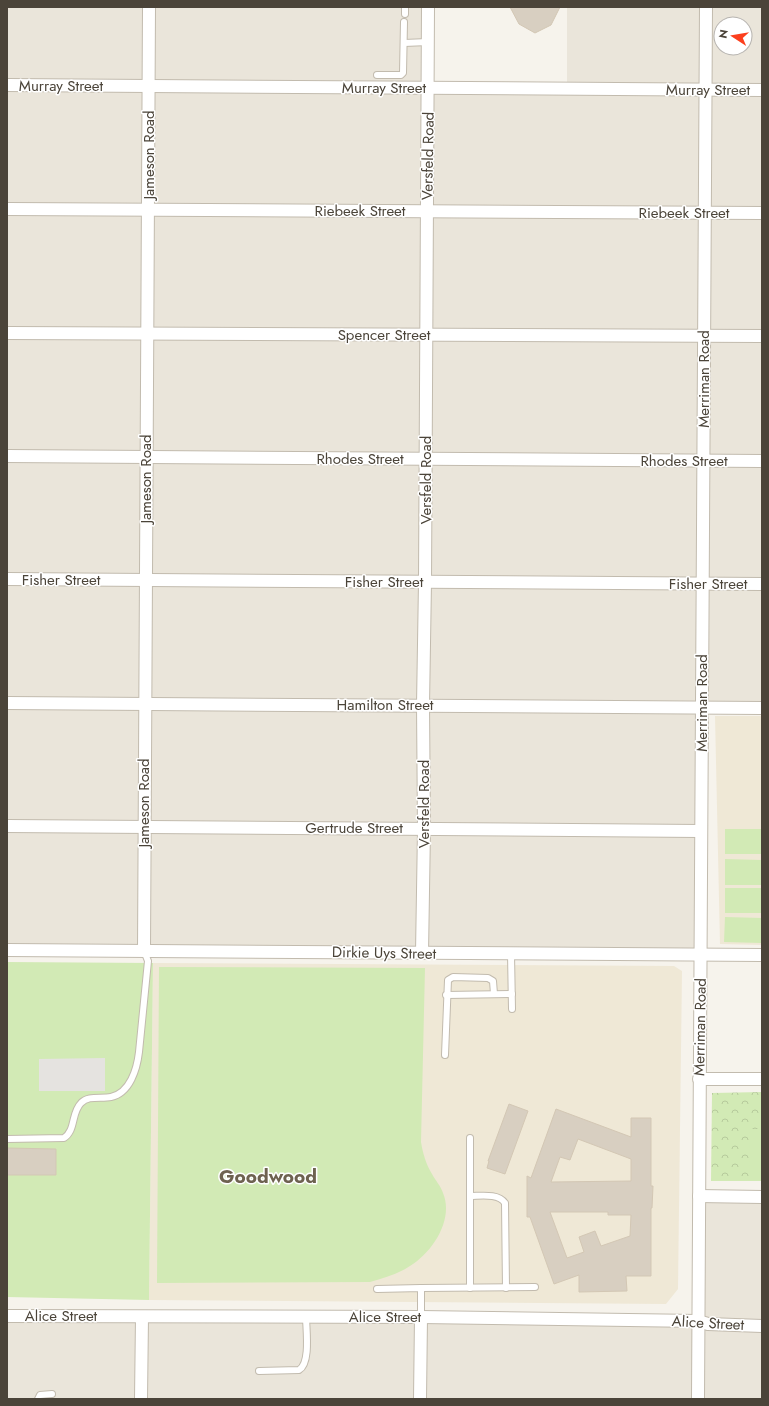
<svg xmlns="http://www.w3.org/2000/svg" width="769" height="1406" font-family="Jost,sans-serif">
<style>
.residential{fill:#eae5da;fill-rule:evenodd}
.education{fill:#efe8d6}
.park{fill:url(#park-crowns)}
.pitch{fill:#d2eab5}
.parking{fill:#e5e3e0}
.building{fill:#d8cfc1;stroke:#d3c7b4;fill-rule:evenodd}
.lines{fill:none;stroke-linecap:round;stroke-linejoin:round}
.lane-casing{stroke:#c2bbae;stroke-width:8}
.street-casing{stroke:#c2bbae;stroke-width:14}
.lane{stroke:#fff;stroke-width:6}
.street{stroke:#fff;stroke-width:12}
.labels{text-anchor:middle;dominant-baseline:central;stroke-width:3;stroke-linejoin:round;paint-order:stroke}
.street-label{font-size:15px;fill:#4b4439;stroke:#fff}
.district-label{font-size:19px;font-weight:bold;fill:#6e6250;stroke:#fff}
</style>
<defs>
<pattern id="park-crowns" width="20" height="18" patternUnits="userSpaceOnUse"><rect width="20" height="18" fill="#d2eab5"/><path d="M2 6a3 3 0 1 1 6 0M12 15a3 3 0 1 1 6 0" fill="none" stroke="#b6ca9c"/></pattern>
</defs>
<rect width="100%" height="100%" fill="#f6f3ec"/>
<g class="residential">
<path d="M7,7H429V85L567,86V7H762V710H700L697,957L7,951ZM721,24H745V48H721Z"/>
<polygon points="698,1196 762,1197 762,1399 7,1399 7,1314 697,1320"/>
</g>
<g class="education">
<polygon points="715,716 762,716 762,945 720,944"/>
<polygon points="153,963 674,966 682,971 678,1289 666,1304 149,1300"/>
</g>
<polygon class="park" points="762,1092 762,1181 711,1181 712,1093"/>
<g class="pitch">
<rect x="725" y="829" width="37" height="25"/>
<polygon points="725,859 762,860 762,885 725,885"/>
<rect x="725" y="888" width="37" height="25"/>
<polygon points="725,917 762,918 762,943 724,942"/>
<polygon points="7,962 153,963 149,1300 7,1297"/>
<path d="M159,967L425,968L421,1142C423,1154 426,1164 432,1174C435,1180 441,1186 443,1193C454,1219 433,1252 410,1266C398,1274 384,1278 370,1282L157,1283Z"/>
<polygon points="749,1129 762,1129 762,1168 750,1168"/>
</g>
<polygon class="parking" points="105,1058 105,1091 39,1091 39,1059"/>
<g class="building">
<polygon points="510,7 560,7 551,25 535,33 519,24"/>
<polygon points="509,1104 528,1111 505,1174 487,1168 489,1161 488,1161"/>
<path d="M556,1109L631,1137V1118H651V1186H653L652,1208H651V1276H626L627,1291L579,1292V1275L554,1284L530,1217H527V1176L531,1178ZM578,1139L631,1159V1181L551,1182L560,1157L570,1160ZM550,1212H608V1215H631L630,1236L601,1246L595,1231L579,1237L584,1252L567,1258Z"/>
<polygon points="7,1148 56,1149 56,1175 7,1175"/>
</g>
<g class="lines">
<defs>
<g id="lane">
<polyline points="405,7 405,14"/>
<polyline points="404,43 428,42"/>
<polyline points="377,75 401,75 403,73 404,22"/>
<polyline points="511,954 512,1009"/>
<polyline points="446,995 512,994"/>
<polyline points="445,1055 448,980 453,977 488,978 493,981 494,994"/>
<path d="M7,1139L64,1138C76,1130 71,1113 81,1103C88,1095 101,1099 111,1097C130,1093 137,1069 139,1052L148,961L144,951"/>
<path d="M470,1196C481,1196 498,1193 505,1203L506,1288"/>
<polyline points="421,1288 535,1287"/>
<polyline points="470,1288 470,1138"/>
<polyline points="377,1289 421,1288 421,1317"/>
<path d="M259,1371L299,1370C311,1363 306,1329 306,1316"/>
<polyline points="38,1399 40,1395 52,1394"/>
</g>
<g id="street">
<polyline points="7,85 762,90"/>
<polyline points="7,209 762,213"/>
<polyline points="7,333 762,336"/>
<polyline points="7,456 762,461"/>
<polyline points="7,579 762,584"/>
<polyline points="7,703 762,708"/>
<polyline points="7,826 701,831"/>
<polyline points="7,950 762,955"/>
<polyline points="144,951 149,7"/>
<polyline points="422,953 424,829 423,705 425,582 428,7"/>
<polyline points="699,1079 762,1079"/>
<polyline points="699,1196 762,1197"/>
<polyline points="7,1316 421,1317 698,1321 708,1324 762,1326"/>
<polyline points="141,1399 142,1317"/>
<polyline points="420,1399 421,1317"/>
<polyline points="698,1399 706,7"/>
</g>
</defs>
<use href="#lane" class="lane-casing"/>
<use href="#street" class="street-casing"/>
<use href="#lane" class="lane"/>
<use href="#street" class="street"/>
</g>
<g class="labels">
<g class="street-label">
<text x="61" y="86">Murray Street</text>
<text x="384" y="88">Murray Street</text>
<text x="708" y="90">Murray Street</text>
<text transform="translate(149 155) rotate(-90)">Jameson Road</text>
<text transform="translate(428 156) rotate(-89)">Versfeld Road</text>
<text x="360" y="211">Riebeek Street</text>
<text x="684" y="213">Riebeek Street</text>
<text x="384" y="335">Spencer Street</text>
<text transform="translate(704 379) rotate(-90)">Merriman Road</text>
<text x="360" y="459">Rhodes Street</text>
<text x="684" y="461">Rhodes Street</text>
<text transform="translate(146 479) rotate(-90)">Jameson Road</text>
<text transform="translate(426 480) rotate(-90)">Versfeld Road</text>
<text x="61" y="580">Fisher Street</text>
<text x="384" y="582">Fisher Street</text>
<text x="708" y="584">Fisher Street</text>
<text transform="translate(702 703) rotate(-90)">Merriman Road</text>
<text x="385" y="705">Hamilton Street</text>
<text transform="translate(144 803) rotate(-90)">Jameson Road</text>
<text transform="translate(424 804) rotate(-90)">Versfeld Road</text>
<text x="354" y="828">Gertrude Street</text>
<text transform="translate(384 953) rotate(1)">Dirkie Uys Street</text>
<text transform="translate(700 1027) rotate(-89)">Merriman Road</text>
<text x="61" y="1316">Alice Street</text>
<text x="385" y="1317">Alice Street</text>
<text transform="translate(708 1323) rotate(3)">Alice Street</text>
</g>
<g class="district-label">
<text x="268" y="1176">Goodwood</text>
</g>
</g>
<rect width="769" height="1406" fill="none" stroke="#4b4439" stroke-width="16"/>
<g transform="translate(733 36) rotate(282)"><circle r="19" fill="#ffffff" stroke="#b7b4b0"/>
<path d="M0-3L7 15L0 10L-7 15Z" fill="#fc3f1d"/>
<text y="-6" font-size="11" font-weight="bold" text-anchor="middle" fill="#4b4439">N</text>
</g>
</svg>
